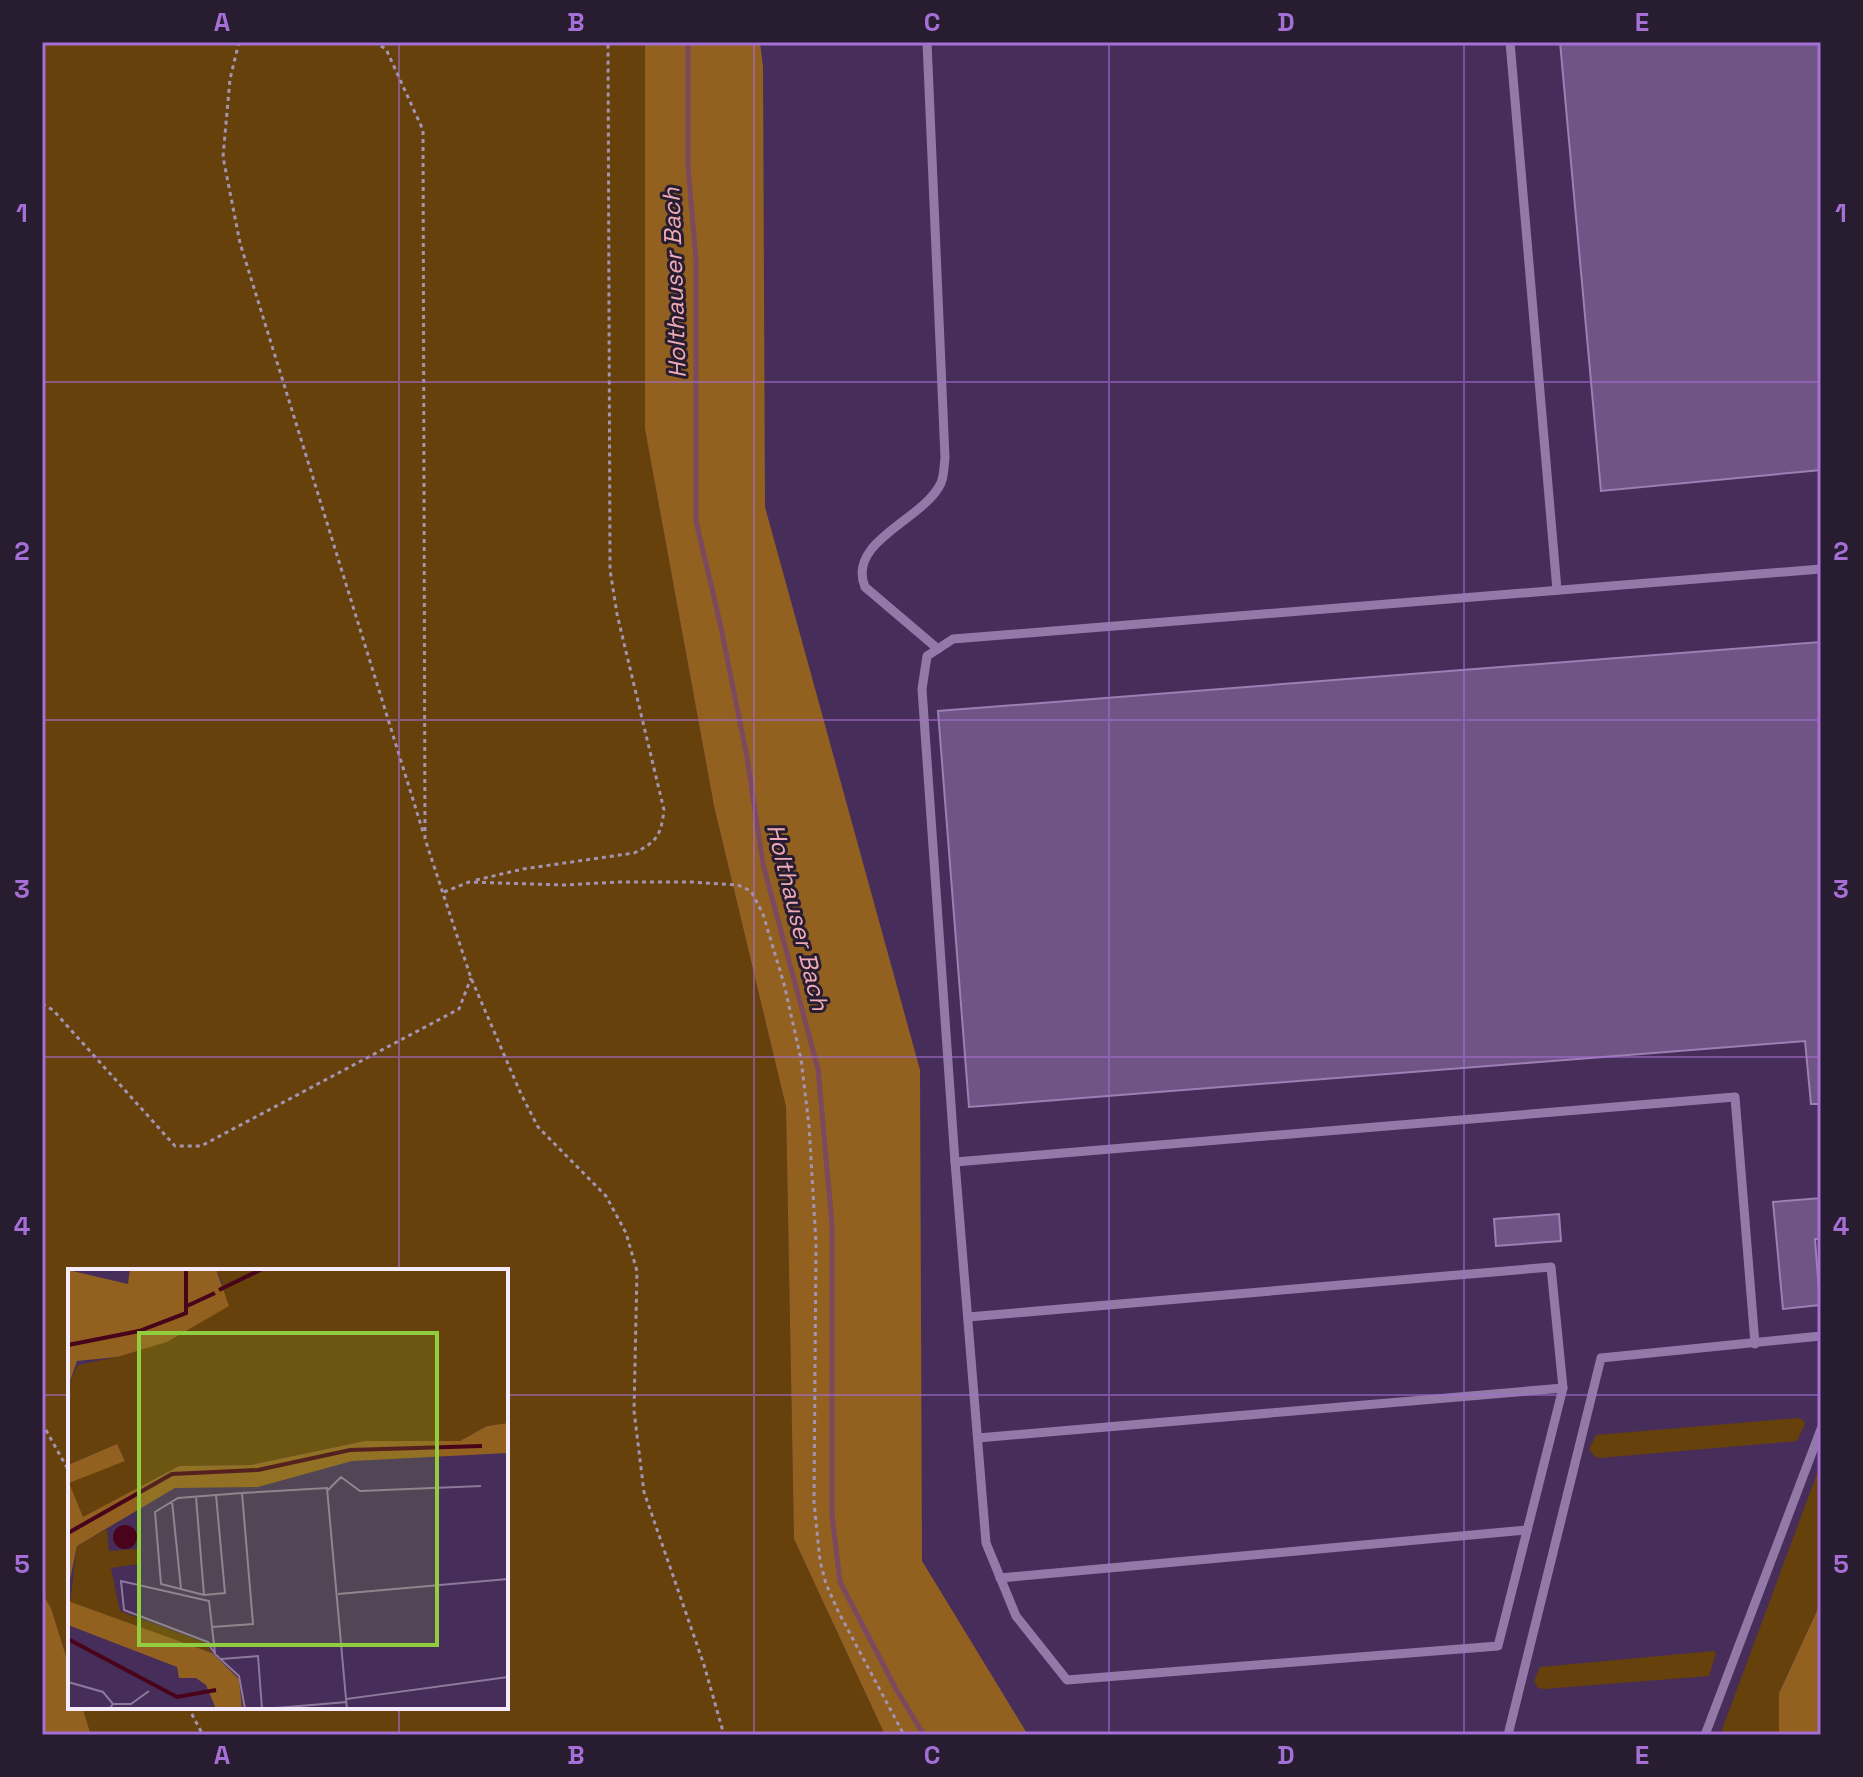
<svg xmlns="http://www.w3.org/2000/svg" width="1863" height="1777" font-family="'Space Grotesk',sans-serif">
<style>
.green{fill:#66410b}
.forest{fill:#926120}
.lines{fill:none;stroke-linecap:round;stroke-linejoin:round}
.stream{stroke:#7d495e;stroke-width:5}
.building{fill:#705485;stroke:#9c7fb3;stroke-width:2}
.path{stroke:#a493b1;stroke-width:3;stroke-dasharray:4 4;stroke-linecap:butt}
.service{stroke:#9379a8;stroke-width:9}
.grid{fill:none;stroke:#a66fd5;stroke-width:2;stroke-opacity:0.55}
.labels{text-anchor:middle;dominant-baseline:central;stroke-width:6;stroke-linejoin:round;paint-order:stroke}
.water-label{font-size:24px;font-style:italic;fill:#eeabb5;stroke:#271c30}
.inset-river{fill:none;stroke:#49031a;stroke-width:4}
.inset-road{fill:none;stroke:#8d799b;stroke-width:2}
.view{fill:#92cd3f;fill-opacity:0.15;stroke:#92cd3f;stroke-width:4}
.inset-edge{fill:none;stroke:#f5ebfd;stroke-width:4}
.neatline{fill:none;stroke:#a66fd5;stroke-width:3}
.grid-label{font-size:26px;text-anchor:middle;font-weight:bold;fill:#a66fd5}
</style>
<rect width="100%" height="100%" fill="#472d5a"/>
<g class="green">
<polygon points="42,42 645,42 645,429 714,806 786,1107 794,1539 885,1735 91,1735 82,1707 506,1707 506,1271 70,1271 70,1669 51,1608 42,1593"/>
<polygon points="1798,1418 1803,1420 1805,1424 1797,1441 1599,1458 1594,1456 1589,1449 1596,1435"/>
<polygon points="1821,1463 1821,1602 1779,1692 1779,1735 1720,1735"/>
<polygon points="1714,1651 1716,1653 1709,1676 1544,1689 1538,1688 1534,1681 1540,1667"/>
</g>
<g class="forest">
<polygon points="645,42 760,42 763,67 765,507 920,1070 922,1561 1028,1735 885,1735 794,1539 786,1107 714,806 645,429"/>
<polygon points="42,1593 51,1608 70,1669 70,1707 82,1707 91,1735 42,1735"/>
<polygon points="1821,1602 1821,1735 1779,1735 1779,1693"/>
</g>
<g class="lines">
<polyline class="stream" points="688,42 688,167 696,259 696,521 720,623 747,757 763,864 818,1069 832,1224 832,1515 840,1582 896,1689 924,1735"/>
</g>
<g class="building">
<polygon points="1560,42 1821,42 1821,470 1601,491"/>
<polygon points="1821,642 1821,1104 1811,1104 1805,1041 969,1107 938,711"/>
<polygon points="1821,1198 1821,1239 1815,1239 1820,1305 1783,1309 1773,1202"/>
<polygon points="1559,1214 1561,1241 1496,1246 1494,1219"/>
</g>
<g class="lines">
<g class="path">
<polyline points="239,42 230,79 223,157 240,243 424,835"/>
<polyline points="374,42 386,49 423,130 425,839 471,978 521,1094 538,1127 606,1196 626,1233 637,1271 634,1411 644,1492 704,1665 724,1735"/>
<path d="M476,880L523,869L634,853C657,842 661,835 664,810L617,614L610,570L608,42"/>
<polyline points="444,892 469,882 566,885 617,882 692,882 738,885 751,891 763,914 784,984 801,1059 809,1126 816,1243 814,1502 820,1561 826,1584 838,1611 904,1735"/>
<polyline points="42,1004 53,1010 175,1146 201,1146 459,1009 471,978"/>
<polyline points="42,1423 70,1473"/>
<polyline points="188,1707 203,1735"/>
</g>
<g class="service">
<path d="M927,42L945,458C944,466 944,476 941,483C924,520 846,541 865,587L938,649"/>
<polyline points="1510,42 1557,590"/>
<polyline points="955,1162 986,1543 1016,1616 1067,1680 1498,1646 1563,1388 1551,1267 968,1317"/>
<polyline points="1755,1344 1735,1097 955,1162 922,689 927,656 953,639 1821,569"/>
<polyline points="978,1438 1563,1388"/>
<polyline points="1000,1578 1527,1530"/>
<polyline points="1508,1735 1601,1358 1821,1336"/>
<polyline points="1705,1735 1821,1429"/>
</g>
</g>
<path class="grid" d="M399,42V1271M754,42V1735M1109,42V1735M1464,42V1735M42,382H1821M42,720H1821M42,1057H1821M42,1395H70M506,1395H1821M399,1707V1735"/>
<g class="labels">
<g class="water-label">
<text transform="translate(674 283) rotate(-92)">Holthauser Bach</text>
<text transform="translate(798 917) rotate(76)">Holthauser Bach</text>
</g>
</g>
<g transform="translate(68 1269)">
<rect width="440" height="440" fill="#472d5a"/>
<path d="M148,0H440V154L419,157L392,172H297L183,196L111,197L15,249L0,213L57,191L49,175L0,196V118L7,102L10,96L49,88L155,15ZM39,260L41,282L69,280L71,295L43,299L52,342L138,374L144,384L2,334L9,277Z" fill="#66410b"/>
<path d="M62,0H148L161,37L99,73L49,88L9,92L0,118V1L60,15ZM440,154V184L284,192L190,218L107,219L9,277L0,320V196L49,175L57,192L1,214L15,248L111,197L183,196L297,172H392L419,157ZM0,332L144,384L171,410L174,440H148L138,416L128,409H111L109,398L0,356Z" fill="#926120"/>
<path d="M45 268a12 12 0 1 1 24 0a12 12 0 1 1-24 0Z" fill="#49031a"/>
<path class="inset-river" d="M151,21L194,0M119,37L147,24M0,76L71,62L118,44V0M0,264L104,205L190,201L282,181L414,177M0,370L109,428L148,421"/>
<path class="inset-road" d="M260,221L273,208L292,222L413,217M148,226L157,324L136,326L93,315L87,243L110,229L148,226L174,224M128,228L136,326M104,232L113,320M270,325L440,310M144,358L185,355L174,224L259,219L278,430M147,384L141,332L53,312L56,341L140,373L143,379L148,386L171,407L177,440M153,390L190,387L194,440M0,413L35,423L45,435L41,440M45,435H63L81,422M196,440L279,433M279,440L278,430L440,408"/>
<path class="view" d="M71,64H369V376H71Z"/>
<rect width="440" height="440" class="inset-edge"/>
</g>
<rect width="1863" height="1777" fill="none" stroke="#271c30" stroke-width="88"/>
<rect x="44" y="44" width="1775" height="1689" class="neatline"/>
<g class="grid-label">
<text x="222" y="31">A</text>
<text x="576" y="31">B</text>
<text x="932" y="31">C</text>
<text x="1286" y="31">D</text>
<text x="1642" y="31">E</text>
<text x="22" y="222">1</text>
<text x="1841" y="222">1</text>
<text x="22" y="560">2</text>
<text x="1841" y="560">2</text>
<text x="22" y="898">3</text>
<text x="1841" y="898">3</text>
<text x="22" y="1235">4</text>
<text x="1841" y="1235">4</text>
<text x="22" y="1573">5</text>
<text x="1841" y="1573">5</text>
<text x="222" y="1764">A</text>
<text x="576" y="1764">B</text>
<text x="932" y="1764">C</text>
<text x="1286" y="1764">D</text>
<text x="1642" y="1764">E</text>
</g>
</svg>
